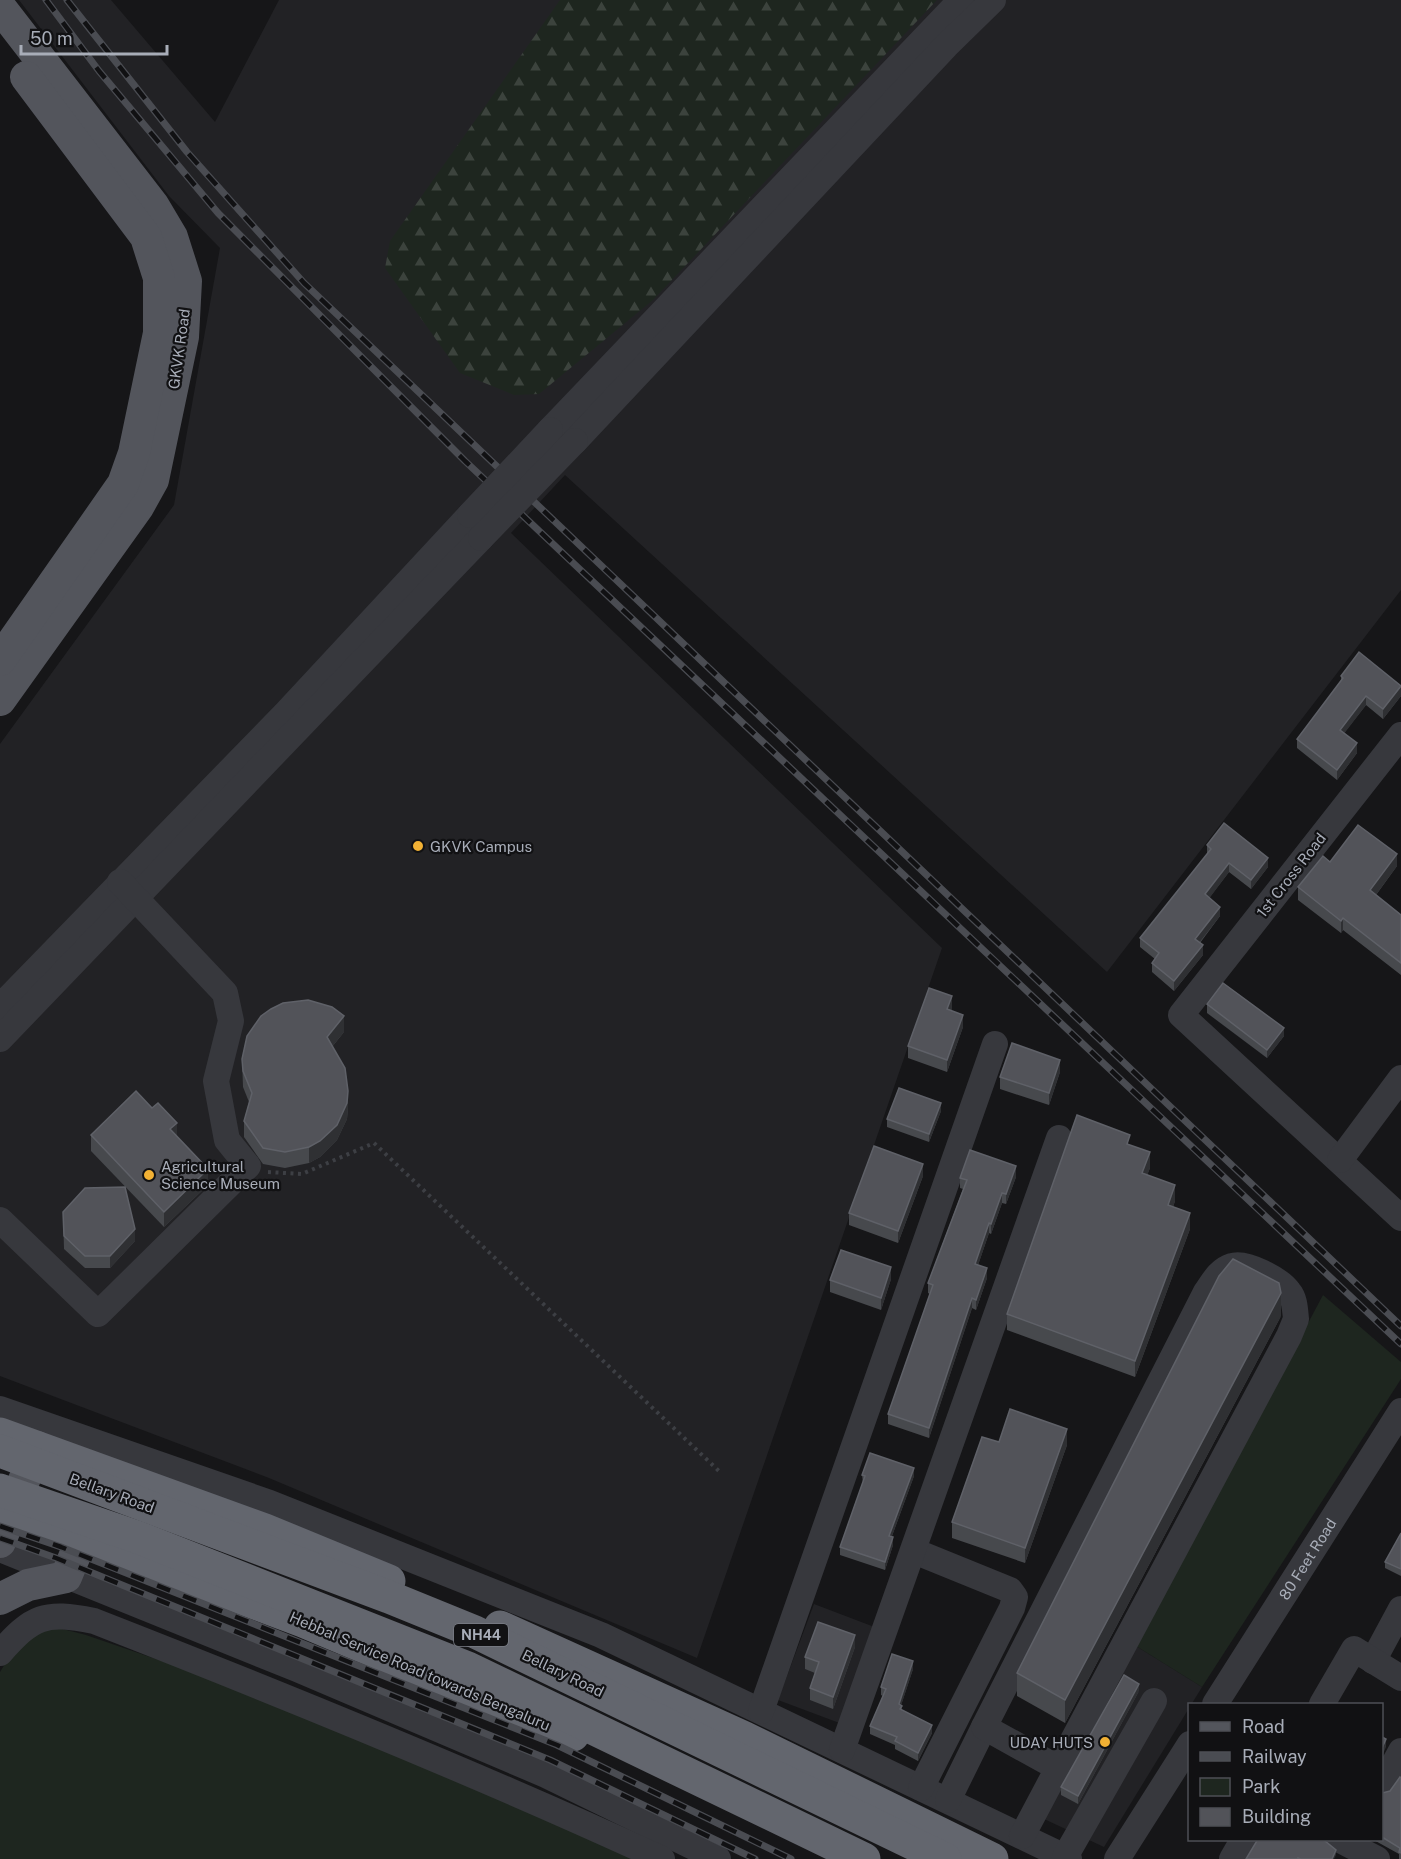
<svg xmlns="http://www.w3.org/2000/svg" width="1401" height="1859" font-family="'Public Sans',sans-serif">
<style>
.built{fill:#222225}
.green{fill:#1e261f}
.forest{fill:url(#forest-firs)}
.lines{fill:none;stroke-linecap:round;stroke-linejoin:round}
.path{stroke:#3d3f44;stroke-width:4;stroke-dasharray:3 4.5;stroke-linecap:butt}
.minor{stroke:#37383d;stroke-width:26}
.major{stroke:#53555c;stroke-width:32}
.highway{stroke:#63666e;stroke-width:33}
.rail-casing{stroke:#4a4c52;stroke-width:7}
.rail{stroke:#111113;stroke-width:4.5;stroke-dasharray:14;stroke-linecap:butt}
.minor-bridge{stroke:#37383d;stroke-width:26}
.highway-bridge{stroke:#63666e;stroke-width:33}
.wall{fill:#47494d}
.shaded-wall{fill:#2f3033}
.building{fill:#525359;stroke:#5f6168;stroke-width:1.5}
.poi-dot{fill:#f2b134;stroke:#111113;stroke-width:2}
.labels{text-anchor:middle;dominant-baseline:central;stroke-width:4.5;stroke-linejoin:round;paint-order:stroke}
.shield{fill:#111113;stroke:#7b7e86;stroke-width:1.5}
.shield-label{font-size:14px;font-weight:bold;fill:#a8adb8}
.street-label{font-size:15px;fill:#a8adb8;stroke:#111113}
.poi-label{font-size:15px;fill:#a8adb8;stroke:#111113;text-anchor:start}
</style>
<defs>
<pattern id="forest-firs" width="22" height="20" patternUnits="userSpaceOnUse" patternTransform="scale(1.5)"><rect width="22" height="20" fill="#1e261f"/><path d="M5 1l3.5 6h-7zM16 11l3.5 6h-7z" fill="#3c433d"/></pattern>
</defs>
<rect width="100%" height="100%" fill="#161618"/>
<g class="built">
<polygon points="19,0 111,0 215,122 279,0 1401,0 1401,590 1107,972 565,475 511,533 942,948 697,1658 269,1478 0,1376 0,744 174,505 220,248 169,196"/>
<polygon points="814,1604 877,1628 842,1724 778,1700"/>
<polygon points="1136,1646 1202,1687 1104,1847 1042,1818"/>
</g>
<g class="green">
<polygon points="1323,1295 1401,1362 1401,1379 1202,1687 1136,1646"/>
<path d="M55,1627L86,1635L182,1668L480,1784L645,1859H0V1672C16,1646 25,1636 55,1627Z"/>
</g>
<polygon class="forest" points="560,0 937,0 653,300 539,394 514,395 460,373 385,268 390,241"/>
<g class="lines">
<polyline class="path" points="268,1172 302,1174 374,1143 721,1473"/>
<g class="minor">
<polyline points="550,430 961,0"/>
<polyline points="575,441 946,46 993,0"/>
<polyline points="1401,735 1181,1015 1401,1218"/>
<polyline points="0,1007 285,714 470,515"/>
<polyline points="0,1039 481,538"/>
<polyline points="1340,1160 1401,1078"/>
<polyline points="0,1220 98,1314 248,1166 227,1140 216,1081 231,1021 225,993 120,882"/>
<polyline points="0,1409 270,1503 601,1635 1069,1859"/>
<polyline points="0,1549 297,1669 546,1775 718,1859"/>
<polyline points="914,1551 1010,1590 1015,1597 1012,1608 921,1788"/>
<path d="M0,1653C33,1616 44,1611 94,1621C286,1696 476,1773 662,1859"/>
<polyline points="1373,1661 1401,1609"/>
<path id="s1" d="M1215,1704L1401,1411"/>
<polyline points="1322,1704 1354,1649 1401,1678"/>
<polyline points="761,1711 995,1044"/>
<polyline points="842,1750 1059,1138"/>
<polyline points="1382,1786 1401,1751"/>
<polyline points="948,1800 984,1727"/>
<path d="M1022,1836L1058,1768L1289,1336L1296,1319C1295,1310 1295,1299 1289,1292C1281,1280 1246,1261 1232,1266C1219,1270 1213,1282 1206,1292L984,1727L1058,1768"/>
<polyline points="1340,1840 1377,1859"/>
<polyline points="1065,1857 1154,1701"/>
<polyline points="1117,1859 1190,1744"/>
<polyline points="1232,1859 1243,1840"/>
</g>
<g class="major">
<polyline points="0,7 153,205 172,237 186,281 183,337 153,480 138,507 0,700"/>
<polyline points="0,660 123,484 134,453 159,333 159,278 146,237 26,77"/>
<polyline points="0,1542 37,1447"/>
<polyline points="0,1599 28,1585 66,1577 82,1538"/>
</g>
<g class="highway">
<polyline points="0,1434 265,1530 389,1581"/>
<polyline points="0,1508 303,1621 573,1735"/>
<polyline points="500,1627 745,1738 992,1859"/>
</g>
<defs>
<g id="rail">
<polyline points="46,0 99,71 218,213 465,461 1401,1344"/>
<polyline points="67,0 187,152 304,283 1401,1326"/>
<polyline points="0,1526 61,1547 557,1745 791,1859"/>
<polyline points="0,1538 56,1558 550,1760 755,1859"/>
</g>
</defs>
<use href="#rail" class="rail-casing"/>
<use href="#rail" class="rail"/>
<g class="minor-bridge">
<polyline points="470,515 550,430"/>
<polyline points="481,538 575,441"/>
</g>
<g class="highway-bridge">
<polyline points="0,1451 389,1597 475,1632 945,1859"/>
<polyline points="0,1490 137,1537 468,1668 864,1859"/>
</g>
</g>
<g class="wall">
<polygon points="1341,676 1401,685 1401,696 1383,719 1366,705 1344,733 1357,753 1337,780 1297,748 1297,739 1341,681"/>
<polygon points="1207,845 1268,867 1251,889 1229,872 1209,898 1220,916 1200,943 1203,955 1174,991 1152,972 1152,963 1155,959 1140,947 1140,938 1207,855"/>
<polygon points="1330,862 1397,866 1376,895 1401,915 1401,975 1343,930 1341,933 1298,900 1298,887"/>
<polygon points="1207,1004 1284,1036 1267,1058 1207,1013"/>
<polygon points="952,1008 951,1011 963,1027 947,1072 908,1058 908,1046"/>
<polygon points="344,1032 332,1047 348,1107 347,1119 337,1140 320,1157 309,1163 285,1168 263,1164 244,1137 244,1121 249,1102 243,1087 242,1059"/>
<polygon points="1060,1072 1049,1105 1000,1089 1000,1077"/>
<polygon points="941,1111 929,1142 887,1127 887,1119"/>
<polygon points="91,1135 177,1136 208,1185 164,1227 91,1151"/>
<polygon points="1130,1145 1150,1168 1147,1175 1175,1201 1173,1207 1190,1229 1135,1377 1007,1330 1007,1314"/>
<polygon points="923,1176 898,1243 849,1225 849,1213"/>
<polygon points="1016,1177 1006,1204 1002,1203 991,1234 989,1233 978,1265 987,1278 976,1310 972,1308 929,1438 888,1424 888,1414 930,1294 928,1293 928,1283 963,1189 960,1188 960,1178"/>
<polygon points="63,1212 135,1241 110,1268 85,1268 64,1249"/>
<polygon points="891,1279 881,1310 830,1292 830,1280"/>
<polygon points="1281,1316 1065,1723 1017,1696 1017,1673"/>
<polygon points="999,1442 1067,1445 1025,1563 952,1538 952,1522"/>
<polygon points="862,1475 914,1476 892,1536 893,1545 885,1570 840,1555 840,1547 863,1483"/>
<polygon points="1401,1533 1401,1576 1385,1568 1385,1562"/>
<polygon points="855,1647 833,1709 810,1700 810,1688 815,1673 805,1669 805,1657"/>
<polygon points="913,1669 901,1705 902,1710 932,1733 918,1761 895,1749 895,1745 870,1734 870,1726 883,1696 881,1695 881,1687"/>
<polygon points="1139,1691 1078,1804 1061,1795 1061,1787"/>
<polygon points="1401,1778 1401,1859 1399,1859 1399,1854 1372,1839 1382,1839 1382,1793 1390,1791"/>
</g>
<g class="shaded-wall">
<polygon points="1401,686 1401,696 1383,719 1383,709"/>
<polygon points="1366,696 1366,705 1340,739 1340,730"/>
<polygon points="1357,743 1357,753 1337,780 1337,770"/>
<polygon points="1397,854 1397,866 1370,903 1370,890"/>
<polygon points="1268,858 1268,867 1251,889 1251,880"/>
<polygon points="1229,863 1229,872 1205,904 1205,894"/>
<polygon points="1220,907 1220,916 1195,948 1195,939"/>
<polygon points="1343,918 1343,930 1341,933 1341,921"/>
<polygon points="1203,945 1203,955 1174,991 1174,981"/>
<polygon points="952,996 952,1008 947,1021 947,1009"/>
<polygon points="963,1015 963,1027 947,1072 947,1060"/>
<polygon points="344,1016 344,1032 327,1053 327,1037"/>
<polygon points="1284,1028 1284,1036 1267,1058 1267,1050"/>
<polygon points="1060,1060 1060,1072 1049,1105 1049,1093"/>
<polygon points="348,1091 348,1107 347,1119 337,1140 320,1157 309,1163 309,1147"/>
<polygon points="941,1103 941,1111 929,1142 929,1134"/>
<polygon points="177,1123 177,1138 170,1129"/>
<polygon points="1150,1152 1150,1168 1142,1189 1142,1173"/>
<polygon points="923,1164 923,1176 898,1243 898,1231"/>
<polygon points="1016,1166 1016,1177 1006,1204 1006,1194"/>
<polygon points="208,1169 208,1185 164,1227 164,1212"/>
<polygon points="1175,1185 1175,1201 1168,1221 1168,1205"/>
<polygon points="1002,1193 1002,1203 991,1234 991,1224"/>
<polygon points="1190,1213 1190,1229 1135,1377 1135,1361"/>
<polygon points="989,1223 989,1233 975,1274 975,1264"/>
<polygon points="135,1229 135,1241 110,1268 110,1256"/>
<polygon points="891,1267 891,1279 881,1310 881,1298"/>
<polygon points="987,1268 987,1278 976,1310 976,1300"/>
<polygon points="1281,1293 1281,1316 1065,1723 1065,1700"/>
<polygon points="972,1298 972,1308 929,1438 929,1428"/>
<polygon points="1067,1429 1067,1445 1025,1563 1025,1548"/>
<polygon points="914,1468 914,1476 889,1544 889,1536"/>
<polygon points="893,1537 893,1545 885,1570 885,1562"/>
<polygon points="855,1635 855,1647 833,1709 833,1697"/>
<polygon points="913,1661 913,1669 899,1712 899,1704"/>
<polygon points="1139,1684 1139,1691 1078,1804 1078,1796"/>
<polygon points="932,1725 932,1733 918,1761 918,1753"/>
<polygon points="1386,1739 1386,1747 1382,1756 1382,1748"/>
<polygon points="1336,1850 1336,1855 1334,1859 1332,1859"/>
</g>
<g class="building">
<polygon points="1359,652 1401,686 1383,709 1366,696 1340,730 1357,743 1337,770 1297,739 1343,678 1341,676"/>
<polygon points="1224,823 1268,858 1251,880 1229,863 1205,894 1220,907 1195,939 1203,945 1174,981 1152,963 1159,953 1140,938 1211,849 1207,845"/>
<polygon points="1358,825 1397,854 1370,890 1401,915 1401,963 1343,918 1341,921 1298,887 1323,856 1330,862"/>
<polygon points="1223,983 1284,1028 1267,1050 1207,1004"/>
<polygon points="929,988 952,996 947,1009 963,1015 947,1060 908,1046"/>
<polygon points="308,1000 332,1007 344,1016 327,1037 345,1068 348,1091 347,1103 337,1125 320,1141 309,1147 285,1152 263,1148 244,1121 252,1093 243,1071 242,1059 247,1036 261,1016 271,1009 283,1003"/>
<polygon points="1012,1043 1060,1060 1049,1093 1000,1077"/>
<polygon points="899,1088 941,1103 929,1134 887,1119"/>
<polygon points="136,1091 152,1108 158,1103 177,1123 170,1129 208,1169 164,1212 91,1135"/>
<polygon points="1077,1115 1130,1135 1127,1144 1150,1152 1142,1173 1175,1185 1168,1205 1190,1213 1135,1361 1007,1314"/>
<polygon points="874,1146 923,1164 898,1231 849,1213"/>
<polygon points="970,1150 1016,1166 1006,1194 1002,1193 991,1224 989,1223 975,1264 987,1268 976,1300 972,1298 929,1428 888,1414 933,1285 928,1283 967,1180 960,1178"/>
<polygon points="125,1187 135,1229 110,1256 85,1256 64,1236 63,1212 85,1188"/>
<polygon points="841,1250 891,1267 881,1298 830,1280"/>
<polygon points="1233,1259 1279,1283 1281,1293 1065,1700 1017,1673 1219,1276"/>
<polygon points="1010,1409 1067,1429 1025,1548 952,1522 982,1437 999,1442"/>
<polygon points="870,1453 914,1468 889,1536 893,1537 885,1562 840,1547 865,1476 862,1475"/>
<polygon points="1401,1533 1401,1569 1385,1562"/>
<polygon points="818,1622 855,1635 833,1697 810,1688 819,1662 805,1657"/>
<polygon points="892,1654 913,1661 899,1704 902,1706 900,1709 932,1725 918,1753 895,1741 897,1737 870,1726 886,1689 881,1687"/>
<polygon points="1124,1675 1139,1684 1078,1796 1061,1787"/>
<polygon points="1382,1737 1386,1739 1382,1748"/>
<polygon points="1400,1777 1401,1778 1401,1853 1399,1852 1400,1848 1382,1837 1382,1793 1390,1791"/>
<polygon points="1258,1839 1320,1839 1325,1841 1336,1850 1332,1859 1301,1859 1298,1858 1298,1859 1246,1859"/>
</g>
<g class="poi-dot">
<circle cx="418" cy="846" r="6"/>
<circle cx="149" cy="1175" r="6"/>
<circle cx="1105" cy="1742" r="6"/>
</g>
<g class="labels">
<rect class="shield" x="454" y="1624" width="54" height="22" rx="4.5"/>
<g class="shield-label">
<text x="481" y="1635">NH44</text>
</g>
<g class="street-label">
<text transform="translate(179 349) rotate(-82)">GKVK Road</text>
<text transform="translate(1291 875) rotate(-52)">1st Cross Road</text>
<text transform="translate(112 1493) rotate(20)">Bellary Road</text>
<text stroke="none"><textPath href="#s1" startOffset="172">80 Feet Road</textPath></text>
<text transform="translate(420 1671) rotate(23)">Hebbal Service Road towards Bengaluru</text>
<text transform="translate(563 1673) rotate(26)">Bellary Road</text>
</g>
<g class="poi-label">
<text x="430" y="846">GKVK Campus</text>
<text x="161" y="1166">Agricultural<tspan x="161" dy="17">Science Museum</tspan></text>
<text x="1093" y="1742" text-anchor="end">UDAY HUTS</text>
</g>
</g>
<rect x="1188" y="1703" width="195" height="138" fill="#111113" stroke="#4d4f55" stroke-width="1.5"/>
<rect x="1200" y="1722" width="30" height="9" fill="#53555c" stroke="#4d4f55" stroke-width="1.5"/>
<text x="1242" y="1733" font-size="18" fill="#a8adb8">Road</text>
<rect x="1200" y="1752" width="30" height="9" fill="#4a4c52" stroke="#4d4f55" stroke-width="1.5"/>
<text x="1242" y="1763" font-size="18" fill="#a8adb8">Railway</text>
<rect x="1200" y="1778" width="30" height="18" fill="#1e261f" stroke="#4d4f55" stroke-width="1.5"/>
<text x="1242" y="1793" font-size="18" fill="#a8adb8">Park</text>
<rect x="1200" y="1808" width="30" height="18" fill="#525359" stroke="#4d4f55" stroke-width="1.5"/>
<text x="1242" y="1823" font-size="18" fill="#a8adb8">Building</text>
<path d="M21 45v9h146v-9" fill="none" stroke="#a8adb8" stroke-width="3"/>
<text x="30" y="45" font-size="18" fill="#a8adb8" stroke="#111113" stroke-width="4.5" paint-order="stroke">50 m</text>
</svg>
